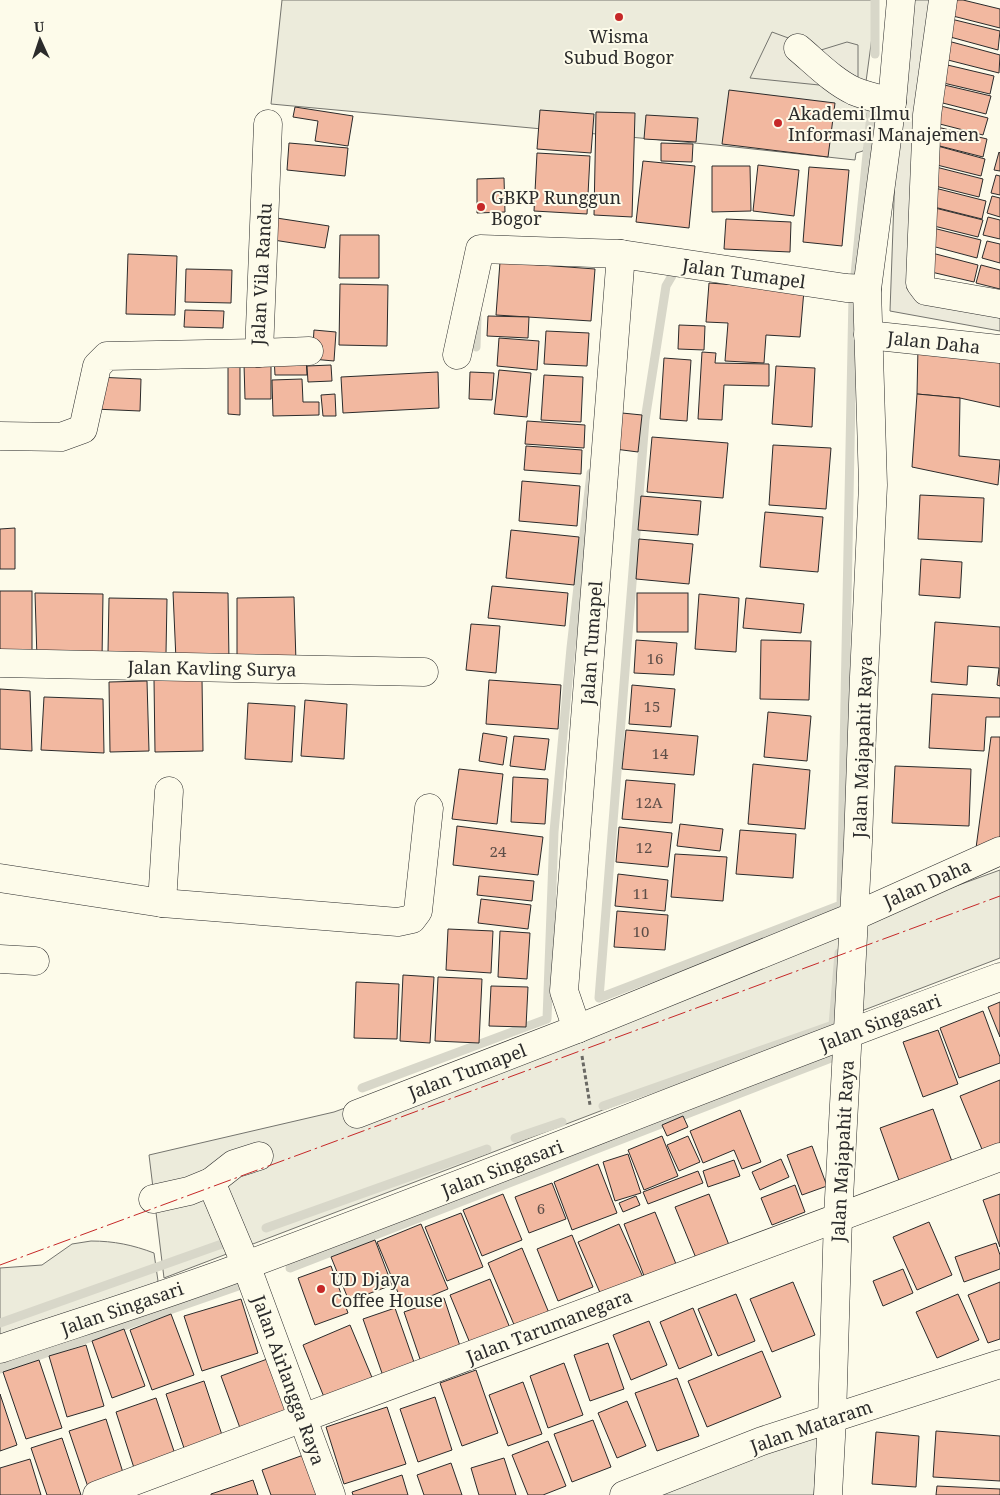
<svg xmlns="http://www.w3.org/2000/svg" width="1000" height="1495" font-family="'Noto Serif',serif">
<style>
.green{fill:#ecebdb;stroke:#74746e}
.parking{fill:#eceadb;stroke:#74746e}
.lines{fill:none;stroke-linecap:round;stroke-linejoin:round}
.stream{stroke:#d8d7c9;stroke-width:9}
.building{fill:#f2b8a0;stroke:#2b2b2b}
.minor-casing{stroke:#2b2b2b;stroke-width:29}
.path{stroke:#6a6964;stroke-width:3;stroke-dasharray:4 2.5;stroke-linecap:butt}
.minor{stroke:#fdfbea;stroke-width:28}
.power{stroke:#c62828;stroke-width:1;stroke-dasharray:18 4 2.5 4;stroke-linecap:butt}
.poi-dot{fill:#c62828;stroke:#fdfbea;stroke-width:2}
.labels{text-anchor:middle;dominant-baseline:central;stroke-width:4;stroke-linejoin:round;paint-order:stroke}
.number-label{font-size:15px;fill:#5d4e48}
.poi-label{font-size:18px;fill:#2b2b2b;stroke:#fdfbea;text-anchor:start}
.street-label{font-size:18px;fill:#2b2b2b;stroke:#fdfbea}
</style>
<rect width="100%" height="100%" fill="#fdfbea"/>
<g class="green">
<polygon points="282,0 877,0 865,89 872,94 867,114 867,139 863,151 856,153 855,160 716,145 271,104"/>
<polygon points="1000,870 1000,958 164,1278 149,1155 334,1112"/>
<path d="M91,1241C114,1241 133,1245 154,1253L158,1281L156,1283L0,1347V1268L42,1265L72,1244Z"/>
<polygon points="818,1433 814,1495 649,1495"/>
</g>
<g class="parking">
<polygon points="913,0 939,0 914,282 1000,301 1000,331 890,311 896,145"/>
<polygon points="772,32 821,50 847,42 858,45 858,80 829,86 750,78"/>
</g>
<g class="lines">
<g class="stream">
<polyline points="875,54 875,0"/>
<polyline points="673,274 666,286 645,420 599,998 841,905 853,295 872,104"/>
<polyline points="476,347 477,317"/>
<polyline points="362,1088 547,1019 554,832 571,648 591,473"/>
<polyline points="603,1106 833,1025 839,953"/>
<polyline points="515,1138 562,1122"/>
<polyline points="266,1228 487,1149"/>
<polyline points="290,1268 831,1058"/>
<polyline points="0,1323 233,1240"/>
<polyline points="0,1369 244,1284"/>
</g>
</g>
<g class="building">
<polygon points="953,0 963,0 1000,9 1000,28 949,15"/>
<polygon points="947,18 1000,31 998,50 943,35"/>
<polygon points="948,41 1000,55 999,73 944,59"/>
<polygon points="939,63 994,76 990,94 935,81"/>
<polygon points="936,83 991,96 986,114 931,100"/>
<polygon points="729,90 835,103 828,157 722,144"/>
<polygon points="933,104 988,118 983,135 928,121"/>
<polygon points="295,107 353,116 348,146 315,141 318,121 293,117"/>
<polygon points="540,110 594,114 591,153 537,149"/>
<polygon points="596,112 635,113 632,217 594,215"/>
<polygon points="646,115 698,118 696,142 644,139"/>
<polygon points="933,126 987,139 983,157 928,143"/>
<polygon points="289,143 348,148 345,176 287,170"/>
<polygon points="661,143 693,144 692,162 661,161"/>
<polygon points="934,145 985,159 981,176 929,163"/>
<polygon points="999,152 1000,153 1000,171 994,170"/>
<polygon points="537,153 590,156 587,214 534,211"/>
<polygon points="643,161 695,166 689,228 636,222"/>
<polygon points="758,165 799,170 794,216 753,211"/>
<polygon points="712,166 750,166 751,211 712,212"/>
<polygon points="932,166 983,179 979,197 927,184"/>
<polygon points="809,167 849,170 842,246 803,242"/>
<polygon points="996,175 1000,176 1000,195 991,193"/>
<polygon points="504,178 505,212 477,213 477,179"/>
<polygon points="931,187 986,201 982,219 926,205"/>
<polygon points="992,196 1000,198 1000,217 987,213"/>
<polygon points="931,207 983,220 978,237 926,224"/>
<polygon points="270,217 329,226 325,248 267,239"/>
<polygon points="988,217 1000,220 1000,239 983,235"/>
<polygon points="726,219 791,222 790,252 724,249"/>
<polygon points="933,228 981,240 977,258 928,245"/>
<polygon points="340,235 379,235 379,278 339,278"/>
<polygon points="987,241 1000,244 1000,263 982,258"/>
<polygon points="932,253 978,265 974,282 927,271"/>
<polygon points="128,254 177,256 175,315 126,314"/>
<polygon points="500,262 595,269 591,321 496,315"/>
<polygon points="981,265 1000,270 1000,289 976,283"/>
<polygon points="186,269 232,270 231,303 185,302"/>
<polygon points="709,283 804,290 800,337 766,335 764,363 725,361 728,323 706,322"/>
<polygon points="340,284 388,285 387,346 339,345"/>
<polygon points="185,310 224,311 223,328 184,327"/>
<polygon points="488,316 529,317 528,338 487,336"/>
<polygon points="679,325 705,326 704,350 678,349"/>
<polygon points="314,330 336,332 334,361 312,359"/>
<polygon points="546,331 589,333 587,366 544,364"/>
<polygon points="499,338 539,341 537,370 497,366"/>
<polygon points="918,347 1000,354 1000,407 960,398 917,394"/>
<polygon points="702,352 716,353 715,363 769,364 769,386 724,385 722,420 698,419"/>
<polygon points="240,357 240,415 228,414 228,358"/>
<polygon points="274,357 306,357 307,375 275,375"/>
<polygon points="664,358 691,360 687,421 660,419"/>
<polygon points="271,363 271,399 245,399 244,364"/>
<polygon points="331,365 332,381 308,382 307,366"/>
<polygon points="776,366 815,368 812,427 772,424"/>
<polygon points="499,370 531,373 527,417 494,414"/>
<polygon points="438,372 439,408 343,413 341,377"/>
<polygon points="470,372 494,373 492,400 469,399"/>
<polygon points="544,375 583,377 581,422 541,420"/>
<polygon points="96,377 141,379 140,411 94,409"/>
<polygon points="302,379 303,402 319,402 319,415 273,416 272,380"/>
<polygon points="335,394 336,416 323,416 321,395"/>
<polygon points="917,394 960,398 959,456 1000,460 998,485 912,467"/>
<polygon points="612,412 642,415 638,452 607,448"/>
<polygon points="527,421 585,425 584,448 525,444"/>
<polygon points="652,437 728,443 723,498 647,492"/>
<polygon points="773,445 831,448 826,509 769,505"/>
<polygon points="526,446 582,450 581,474 524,470"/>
<polygon points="522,481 580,486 577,526 519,521"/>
<polygon points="920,495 984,498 982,542 918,539"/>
<polygon points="641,496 701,501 698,535 638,530"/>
<polygon points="765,512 823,517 818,572 760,567"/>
<polygon points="15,528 15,569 0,569 0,529"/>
<polygon points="511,530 579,537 574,585 506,578"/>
<polygon points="639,539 693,544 689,584 636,579"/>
<polygon points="921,559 962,562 960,598 919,595"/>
<polygon points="492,586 568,593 565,626 488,618"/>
<rect x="0" y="591" width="32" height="66"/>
<polygon points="173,592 228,593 229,662 176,660"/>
<polygon points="35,593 103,594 102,659 37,659"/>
<rect x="637" y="593" width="51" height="39"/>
<polygon points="699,594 739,598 736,652 695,649"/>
<polygon points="294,597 296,662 237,663 237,598"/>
<polygon points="109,598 167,599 166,653 108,652"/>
<polygon points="746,598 804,604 801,633 743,628"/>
<polygon points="935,622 1000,627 1000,686 997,685 999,668 968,666 967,685 931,682"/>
<polygon points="471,624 500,626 496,673 466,670"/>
<polygon points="636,640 677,643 674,675 634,673"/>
<polygon points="761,640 811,641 809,700 760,699"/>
<polygon points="202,679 203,751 155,752 154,680"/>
<polygon points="489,680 561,685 558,729 486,724"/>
<polygon points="147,681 149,751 110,752 109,682"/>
<polygon points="632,685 675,689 671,727 629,724"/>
<polygon points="0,689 30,691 32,751 0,749"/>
<polygon points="932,694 1000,698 1000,717 986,717 984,751 929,748"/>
<polygon points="44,697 103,699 104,753 41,750"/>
<polygon points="305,700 347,704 344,759 301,756"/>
<polygon points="248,703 295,706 292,762 245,759"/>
<polygon points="768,712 811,716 807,761 764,757"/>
<polygon points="626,730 698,736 694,775 622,769"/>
<polygon points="483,733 507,737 503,765 479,761"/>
<polygon points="514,736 549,739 545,770 510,766"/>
<polygon points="991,737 1000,737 1000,837 976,848"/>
<polygon points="753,764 810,770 805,829 748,824"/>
<polygon points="895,766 971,769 969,826 892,823"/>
<polygon points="459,769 503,774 497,824 452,819"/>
<polygon points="513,777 548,779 545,824 511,822"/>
<polygon points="626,780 675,784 672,823 622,819"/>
<polygon points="680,824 723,829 720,851 677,846"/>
<polygon points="457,826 543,837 538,875 453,865"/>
<polygon points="619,827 672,833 668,867 616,862"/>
<polygon points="740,830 796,834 793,878 736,874"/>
<polygon points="675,854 727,857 723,901 671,897"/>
<polygon points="618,874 668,880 665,911 615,906"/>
<polygon points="479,876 534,881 532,901 477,895"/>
<polygon points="481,899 531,905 528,929 478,923"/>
<polygon points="617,911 668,915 665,950 614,947"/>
<polygon points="448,929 493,931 491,973 446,970"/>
<polygon points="500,931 530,933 527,979 498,977"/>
<polygon points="403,975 434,977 430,1043 400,1041"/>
<polygon points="438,977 482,979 479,1043 435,1041"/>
<polygon points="356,982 399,984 397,1039 354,1038"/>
<polygon points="491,986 528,987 526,1027 489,1026"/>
<polygon points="1000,1002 1000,1037 988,1007"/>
<polygon points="983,1011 1000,1057 1000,1063 959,1078 940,1028"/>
<polygon points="938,1030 958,1084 923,1097 903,1042"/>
<polygon points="1000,1080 1000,1153 986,1159 960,1096"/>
<polygon points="933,1109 954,1167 901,1186 880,1128"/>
<polygon points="740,1110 761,1162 742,1169 734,1150 703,1163 690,1131"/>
<polygon points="683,1116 688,1127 667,1136 662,1125"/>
<polygon points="662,1136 678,1176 644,1190 628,1150"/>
<polygon points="688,1136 700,1162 679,1171 667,1145"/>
<polygon points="812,1146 827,1186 802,1195 787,1155"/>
<polygon points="628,1154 641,1193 615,1201 603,1162"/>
<polygon points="781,1159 789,1177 760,1190 752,1172"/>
<polygon points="734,1160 740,1176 708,1187 703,1171"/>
<polygon points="598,1164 617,1213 572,1230 554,1182"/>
<polygon points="698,1171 703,1183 648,1204 643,1192"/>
<polygon points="552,1183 566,1219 529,1233 515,1197"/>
<polygon points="795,1185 805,1212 772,1225 761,1198"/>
<polygon points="503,1194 522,1240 482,1256 463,1210"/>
<polygon points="709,1194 729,1245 696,1258 675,1207"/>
<polygon points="1000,1194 1000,1247 983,1200"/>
<polygon points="636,1196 640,1205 623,1212 619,1203"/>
<polygon points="655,1212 678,1269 646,1281 624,1224"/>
<polygon points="461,1213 483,1267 447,1281 425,1227"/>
<polygon points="929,1222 952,1275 917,1290 893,1237"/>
<polygon points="421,1224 448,1289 404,1307 377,1242"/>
<polygon points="619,1224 646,1284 604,1302 578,1242"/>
<polygon points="572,1235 593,1287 558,1301 537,1249"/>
<polygon points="375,1240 392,1285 349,1301 331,1257"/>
<polygon points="996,1243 1000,1255 1000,1269 964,1282 955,1257"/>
<polygon points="522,1248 549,1313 515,1327 488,1263"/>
<polygon points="331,1266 348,1313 315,1325 298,1278"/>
<polygon points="903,1269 913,1293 883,1306 873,1281"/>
<polygon points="490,1279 512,1333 472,1348 450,1295"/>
<polygon points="793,1282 815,1335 772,1352 750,1299"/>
<polygon points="1000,1282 1000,1339 988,1343 968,1295"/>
<polygon points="736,1294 755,1341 718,1356 698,1309"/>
<polygon points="958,1294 979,1340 937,1358 916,1312"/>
<polygon points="444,1298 461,1349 421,1362 404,1312"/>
<polygon points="241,1299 258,1353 202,1371 184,1316"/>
<polygon points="395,1308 415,1365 383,1376 363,1319"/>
<polygon points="693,1308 712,1355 679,1369 660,1322"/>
<polygon points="171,1314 194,1375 152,1390 130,1330"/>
<polygon points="649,1321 667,1365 631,1380 613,1335"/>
<polygon points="350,1325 376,1387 328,1407 303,1345"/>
<polygon points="124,1329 145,1386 112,1398 92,1341"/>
<polygon points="608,1343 624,1389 590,1401 574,1355"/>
<polygon points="86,1345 104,1406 67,1417 49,1356"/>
<polygon points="762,1351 781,1397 707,1427 688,1381"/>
<polygon points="270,1358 289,1410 240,1428 221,1376"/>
<polygon points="39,1360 62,1428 26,1439 3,1372"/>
<polygon points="564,1363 583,1415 548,1428 530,1376"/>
<polygon points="476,1370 498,1433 462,1446 440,1383"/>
<polygon points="677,1378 699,1436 657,1451 635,1393"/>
<polygon points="204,1381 224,1441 186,1454 166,1394"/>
<polygon points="523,1382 542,1434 508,1446 489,1395"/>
<polygon points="0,1394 17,1445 0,1451"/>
<polygon points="435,1397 452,1450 418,1462 400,1409"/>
<polygon points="156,1398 176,1457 135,1471 116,1412"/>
<polygon points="627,1401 646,1446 617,1458 598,1413"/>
<polygon points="387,1407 406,1464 344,1484 326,1427"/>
<polygon points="106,1419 126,1482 90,1493 69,1431"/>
<polygon points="593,1420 611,1467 572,1482 554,1434"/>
<polygon points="936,1431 1000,1436 1000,1481 933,1477"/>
<polygon points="876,1432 919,1436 916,1487 872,1484"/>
<polygon points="62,1438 81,1495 47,1495 31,1448"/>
<polygon points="548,1441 566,1486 543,1495 528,1495 512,1455"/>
<polygon points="309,1453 325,1495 271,1495 262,1470"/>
<polygon points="504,1458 516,1495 479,1495 471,1468"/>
<polygon points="30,1459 41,1495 0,1495 0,1468"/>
<polygon points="451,1463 462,1495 424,1495 417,1475"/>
<polygon points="402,1475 408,1495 353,1495 352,1492"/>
<polygon points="253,1480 258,1495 211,1495 211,1494"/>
<polygon points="937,1486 1000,1489 1000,1495 936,1495"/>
</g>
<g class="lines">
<defs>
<g id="minor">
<polyline points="943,0 927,115 920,283 926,291 1000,304"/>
<path d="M798,48C816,63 833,81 854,91C866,96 880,99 892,102"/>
<polyline points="868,335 1000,349"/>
<polyline points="259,353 309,351"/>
<polyline points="457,355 480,249 621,254 846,288 867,289"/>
<polyline points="0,436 61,437 83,429 97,366 107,356 259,353 268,124"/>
<polyline points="0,663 424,672"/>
<polyline points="0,878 162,903 398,922 412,919 418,911 429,808"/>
<polyline points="162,903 169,791"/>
<polyline points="0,959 35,961"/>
<polyline points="577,1029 564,991 621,254"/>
<polyline points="357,1114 577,1029 855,916 1000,851"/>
<polyline points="211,1182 246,1265 331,1495"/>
<polyline points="153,1199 189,1191 211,1182 234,1164 259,1156"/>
<path d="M0,1349C83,1321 167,1295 249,1264C500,1171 748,1069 1000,977"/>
<polyline points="97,1495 1000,1157"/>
<polyline points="624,1495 762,1441 1000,1364"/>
<polyline points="828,1495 832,1418 838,1217 858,842 864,677 873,485 867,289 892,102 901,0"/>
</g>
</defs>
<use href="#minor" class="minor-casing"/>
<polyline class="path" points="582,1056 590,1105"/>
<use href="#minor" class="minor"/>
<polyline class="power" points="0,1265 1000,896"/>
</g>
<g class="poi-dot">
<circle cx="619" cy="17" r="5"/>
<circle cx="778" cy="123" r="5"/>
<circle cx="481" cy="207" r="5"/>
<circle cx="321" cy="1289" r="5"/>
</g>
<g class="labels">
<g class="number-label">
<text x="655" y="658">16</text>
<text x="652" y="706">15</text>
<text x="660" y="753">14</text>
<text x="649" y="802">12A</text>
<text x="644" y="847">12</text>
<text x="498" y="851">24</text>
<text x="641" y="893">11</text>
<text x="641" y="931">10</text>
<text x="541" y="1208">6</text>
</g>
<g class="poi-label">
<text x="619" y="36" text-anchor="middle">Wisma<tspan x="619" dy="21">Subud Bogor</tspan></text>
<text x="788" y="113">Akademi Ilmu<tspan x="788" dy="21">Informasi Manajemen</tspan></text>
<text x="491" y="197">GBKP Runggun<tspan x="491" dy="21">Bogor</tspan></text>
<text x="331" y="1279">UD Djaya<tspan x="331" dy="21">Coffee House</tspan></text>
</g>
<g class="street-label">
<text transform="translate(744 273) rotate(8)">Jalan Tumapel</text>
<text transform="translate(261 274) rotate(-87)">Jalan Vila Randu</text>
<text transform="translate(934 342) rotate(6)">Jalan Daha</text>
<text transform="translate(591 643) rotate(-86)">Jalan Tumapel</text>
<text transform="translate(212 668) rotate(1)">Jalan Kavling Surya</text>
<text transform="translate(862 747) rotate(-88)">Jalan Majapahit Raya</text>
<text transform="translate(927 883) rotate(-24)">Jalan Daha</text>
<text transform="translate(880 1022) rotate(-21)">Jalan Singasari</text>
<text transform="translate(467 1071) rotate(-21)">Jalan Tumapel</text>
<text transform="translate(842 1151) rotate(-87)">Jalan Majapahit Raya</text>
<text transform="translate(502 1168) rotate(-21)">Jalan Singasari</text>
<text transform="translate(122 1308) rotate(-19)">Jalan Singasari</text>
<text transform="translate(549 1326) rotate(-21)">Jalan Tarumanegara</text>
<text transform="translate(289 1380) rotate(70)">Jalan Airlangga Raya</text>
<text transform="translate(811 1426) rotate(-19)">Jalan Mataram</text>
</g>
</g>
<g transform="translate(40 40) rotate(357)" stroke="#fdfbea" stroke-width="4" paint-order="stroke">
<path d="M0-4L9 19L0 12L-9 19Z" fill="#2b2b2b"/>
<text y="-8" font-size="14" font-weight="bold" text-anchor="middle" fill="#2b2b2b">U</text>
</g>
</svg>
